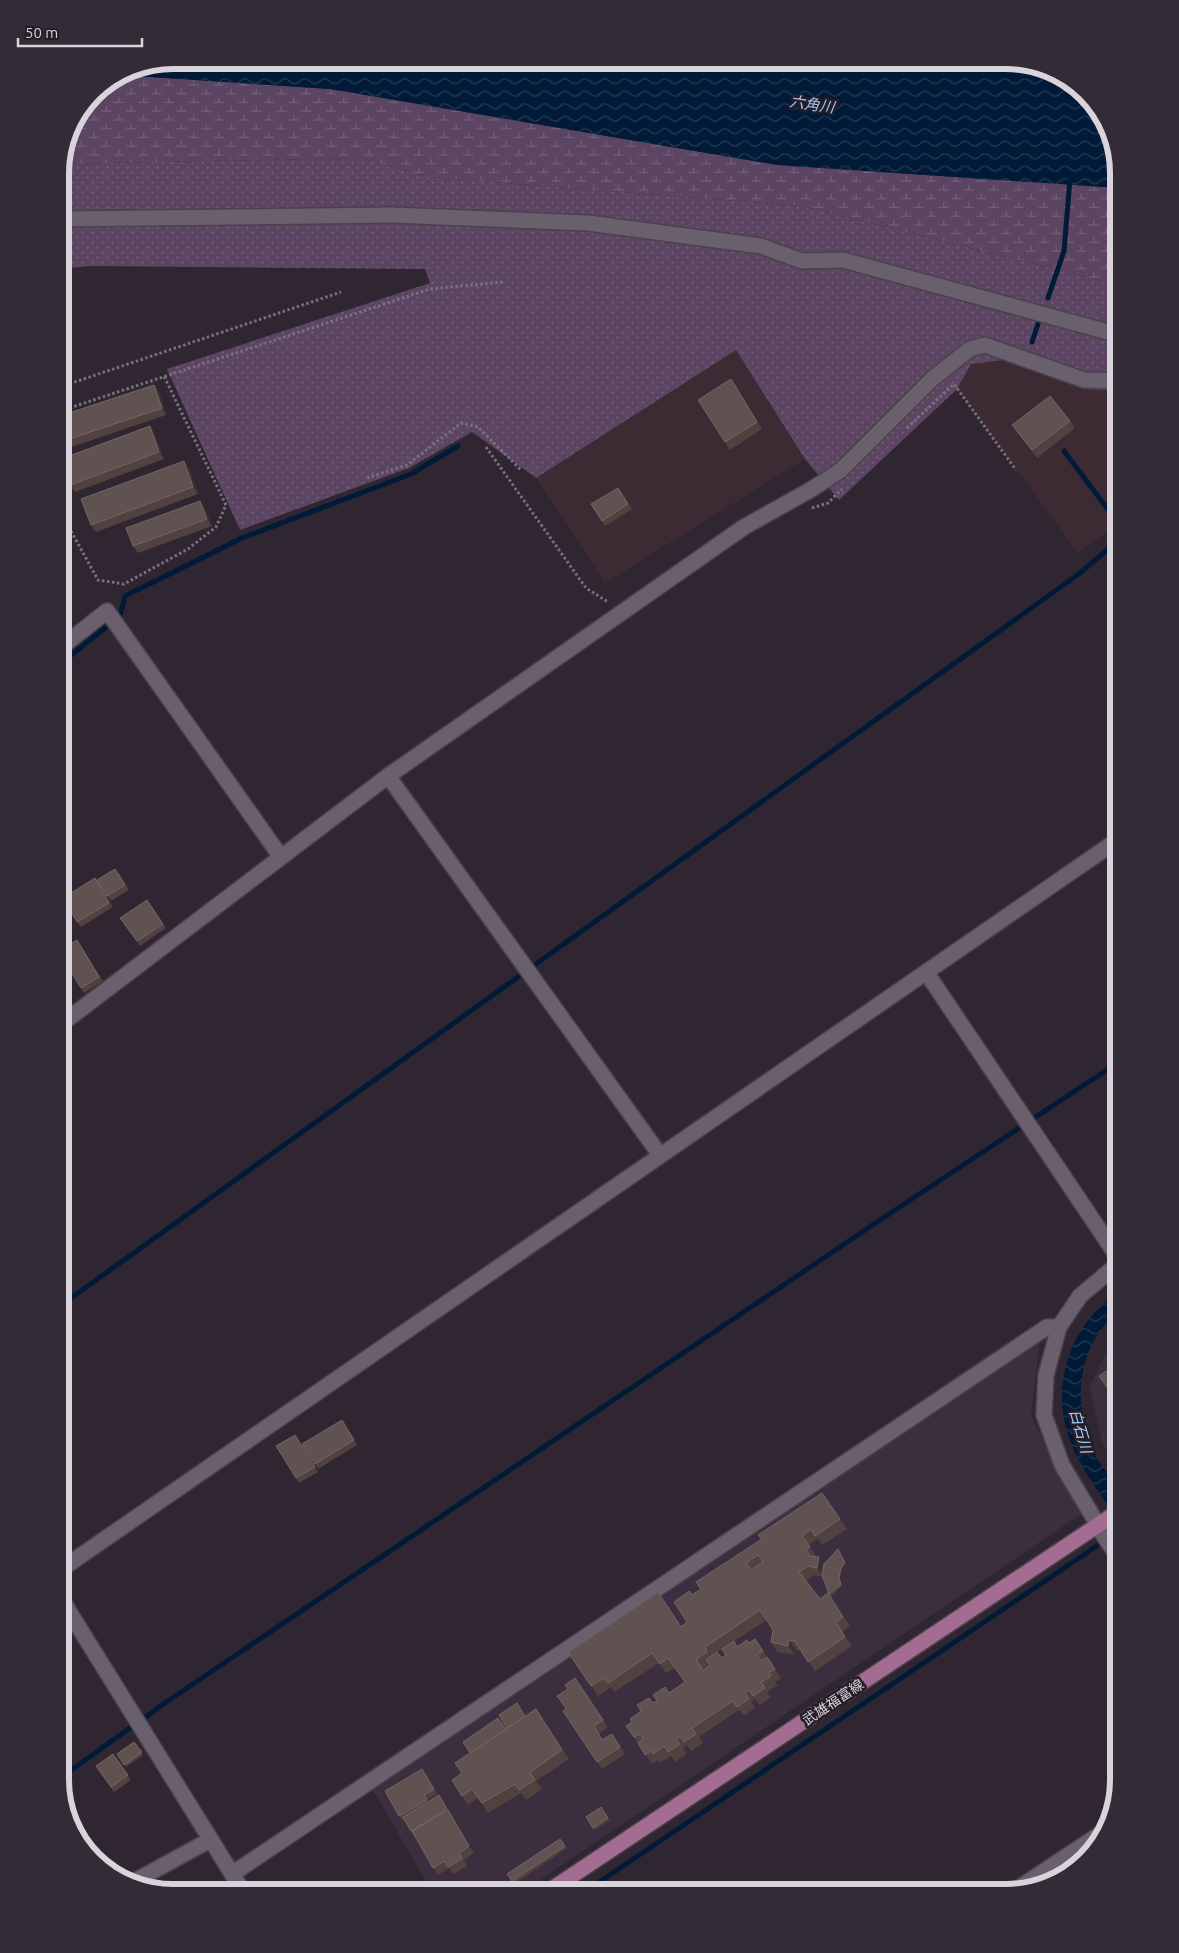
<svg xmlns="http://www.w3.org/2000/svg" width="1179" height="1953" font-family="Ubuntu,'Noto Sans JP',sans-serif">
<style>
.built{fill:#3b2e3f}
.industrial{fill:#3d2b34}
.grass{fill:url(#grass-dots)}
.wetland{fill:url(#wetland-marsh)}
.water{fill:url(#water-waves)}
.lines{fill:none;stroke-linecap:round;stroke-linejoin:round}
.stream{stroke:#001a38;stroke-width:5}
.minor-casing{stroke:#49424b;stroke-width:18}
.major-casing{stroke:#49424b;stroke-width:18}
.path{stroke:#78717b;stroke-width:3;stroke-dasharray:2.5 2.5;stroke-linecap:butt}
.minor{stroke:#6a606d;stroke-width:15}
.major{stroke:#a46c93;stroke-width:15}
.wall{fill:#51423f;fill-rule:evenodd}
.shaded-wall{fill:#3d3033}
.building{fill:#605250;stroke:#736665;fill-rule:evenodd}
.labels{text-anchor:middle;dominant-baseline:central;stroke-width:5;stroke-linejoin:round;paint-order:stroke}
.street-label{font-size:14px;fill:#d9d4db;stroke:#251d28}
.water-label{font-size:15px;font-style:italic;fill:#9fcaf7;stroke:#251d28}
.rim{fill:none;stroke:#d9d4db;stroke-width:6}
</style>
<defs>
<pattern id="grass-dots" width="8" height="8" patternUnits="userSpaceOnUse" patternTransform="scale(1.25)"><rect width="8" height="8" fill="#5c4562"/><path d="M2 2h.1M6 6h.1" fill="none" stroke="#735f78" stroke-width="1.8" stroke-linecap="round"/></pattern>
<pattern id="wetland-marsh" width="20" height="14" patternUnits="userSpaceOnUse" patternTransform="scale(1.25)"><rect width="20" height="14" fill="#5c4562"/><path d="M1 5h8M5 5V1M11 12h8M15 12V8" fill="none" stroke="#735f78"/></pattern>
<pattern id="water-waves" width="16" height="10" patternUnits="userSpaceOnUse" patternTransform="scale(1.25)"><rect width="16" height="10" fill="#001a38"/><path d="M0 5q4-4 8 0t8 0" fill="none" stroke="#253a54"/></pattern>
</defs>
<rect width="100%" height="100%" fill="#2f2632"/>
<g class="built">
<polygon points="1119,1335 1119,1476 1101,1439 1090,1386 1111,1342"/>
<polygon points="1040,1341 1031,1415 1058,1471 1084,1512 521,1893 433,1893 371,1787"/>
</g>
<g class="industrial">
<polygon points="736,350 805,459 605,583 536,478"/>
<polygon points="1005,360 1083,389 1119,391 1119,523 1078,553 957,389 971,364"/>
</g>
<polygon class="grass" points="361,158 429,177 802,206 1119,285 1119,391 1083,389 1005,360 971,364 957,389 839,500 805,459 736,350 536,478 472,432 409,468 240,530 167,369 430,283 425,269 90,266 60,269 61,164"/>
<polygon class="wetland" points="120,75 330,89 778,165 1119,188 1119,285 802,206 429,177 361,158 61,164 69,129 93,93"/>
<g class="water">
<polygon points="173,60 1014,60 1069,79 1107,123 1119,173 1119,188 778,165 330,89 120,75 130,68"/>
<path d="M1119,1290V1312C1076,1344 1072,1407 1094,1453C1101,1466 1114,1479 1119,1492C1122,1500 1119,1515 1119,1523C1107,1502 1091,1483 1080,1462C1045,1399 1063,1332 1119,1290Z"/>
</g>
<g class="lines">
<g class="stream">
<polyline points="1048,298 1064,251 1070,179"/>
<polyline points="1032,342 1038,324"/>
<polyline points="1064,451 1119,524"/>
<polyline points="60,664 120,616 125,596 242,538 411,474 458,446"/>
<polyline points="60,1306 1080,573 1119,540"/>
<polyline points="60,1778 165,1703 874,1224 1119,1062"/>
<polyline points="583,1893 1119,1531"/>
</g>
<defs>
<g id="minor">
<polyline points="60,219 392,215 588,223 761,246 802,261 843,260 1119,335"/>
<polyline points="60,648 107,611 281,857"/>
<polyline points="388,776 660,1155"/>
<polyline points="60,1025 388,776 744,527 812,489 841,470 932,379 970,349 985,345 1084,380 1119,381"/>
<polyline points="1059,1327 1046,1375 1044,1415 1062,1465 1098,1525"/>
<polyline points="1097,1526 1119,1558"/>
<polyline points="60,1570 1119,839"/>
<polyline points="60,1597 244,1893"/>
<polyline points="232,1874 1047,1327 1059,1327 1080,1296 1119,1263 1113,1250 926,972"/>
<polyline points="133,1882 210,1840"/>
<polyline points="1014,1891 1103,1832"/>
</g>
<polyline id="major" points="546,1893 1119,1511"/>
</defs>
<use href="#minor" class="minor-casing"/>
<use href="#major" class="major-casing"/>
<g class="path">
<polyline points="60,387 341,292"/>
<polyline points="60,411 430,289 503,282"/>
<polyline points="907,428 954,384 1016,470"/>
<polyline points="486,447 586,588 608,602"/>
<polyline points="367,478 407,465 461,423 478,427 521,470"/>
<polyline points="812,508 828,503 842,489"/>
<polyline points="71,531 98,580 124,584 188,549 216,527 226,505 164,376"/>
</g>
<use href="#minor" class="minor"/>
<use href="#major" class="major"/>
</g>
<g class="wall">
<polygon points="731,379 762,429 730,450 725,442"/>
<polygon points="154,385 159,392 166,415 60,451 60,416"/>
<polygon points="1070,421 1075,428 1037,458 1012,425"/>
<polygon points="154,433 164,459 75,492 70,485"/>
<polygon points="189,468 198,494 96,532 91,525"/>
<polygon points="621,492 632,509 605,526 591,504"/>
<polygon points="200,501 205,508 212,526 138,553 133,546"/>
<polygon points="119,873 129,890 111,901 107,896"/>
<polygon points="95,878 113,907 81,927 77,922"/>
<polygon points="147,900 166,928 140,946 120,918"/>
<polygon points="60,920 67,932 60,936"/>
<polygon points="77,940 103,981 84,993 81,988"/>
<polygon points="1119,1349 1119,1401 1117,1402 1099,1376 1114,1366"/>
<polygon points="345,1425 357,1445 318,1469 315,1464"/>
<polygon points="295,1435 318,1472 299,1483 296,1478"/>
<path d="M822,1493L847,1529L822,1545L818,1539L808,1545L816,1556L819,1557L824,1564L838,1549L847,1565L843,1570L840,1581L842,1586L830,1597L829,1594L823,1577L814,1575L806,1581L820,1599L834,1603L850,1626L842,1632L852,1646L815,1671L801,1650H796L795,1655L777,1652L771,1642L773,1630L767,1620L734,1641L738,1647L749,1643L762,1649L781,1678L775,1682L778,1685L767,1692L771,1697L760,1705L755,1699L751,1702L755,1708L744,1716L739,1710L699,1737L703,1743L691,1751L687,1745L683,1748L687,1754L675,1762L671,1756L660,1763L658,1760L652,1764L626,1726L632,1722L653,1703L685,1682L675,1668L666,1673L659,1663L614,1692L611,1687L598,1696L568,1652L681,1626L687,1622L692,1595L701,1589L761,1540L758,1535ZM722,1649L726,1655L722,1658L718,1652ZM709,1664L710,1665L703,1670V1668Z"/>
<polygon points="575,1678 608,1727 599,1734 603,1740 612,1734 625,1754 602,1769 563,1711 566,1708 568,1689"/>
<polygon points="536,1709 569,1759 536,1781 542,1789 526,1800 521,1793 488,1813 478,1798 468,1805 462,1796 462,1773 506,1729"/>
<polygon points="134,1742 143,1755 126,1767 117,1754"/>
<polygon points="113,1754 131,1780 114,1792 96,1766"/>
<polygon points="426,1774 437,1794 427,1800 428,1802 442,1800 474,1853 464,1860 467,1866 453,1874 449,1868 438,1875 404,1820 403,1821 399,1816"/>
<polygon points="601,1807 610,1820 594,1830 586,1817"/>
<polygon points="560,1839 567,1848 514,1884 507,1874"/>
</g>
<g class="shaded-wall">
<polygon points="154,385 159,392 166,415 162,408"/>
<polygon points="150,426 154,433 164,459 159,452"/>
<polygon points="184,461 189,468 198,494 193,487"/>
<polygon points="200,501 205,508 212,526 207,519"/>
<polygon points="838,1549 847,1565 843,1570 840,1581 842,1586 839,1578"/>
<polygon points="819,1557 826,1567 824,1577 817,1568"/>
<polygon points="789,1640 796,1650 795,1655 788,1646"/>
<polygon points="439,1795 453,1817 474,1853 469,1846"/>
</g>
<g class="building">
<polygon points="731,379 757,422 725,442 698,400"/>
<polygon points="154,385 162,408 60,442 60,416"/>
<polygon points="1050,396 1070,421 1032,450 1012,425"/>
<polygon points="150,426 159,452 70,485 61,459"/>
<polygon points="184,461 193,487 91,525 81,499"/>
<polygon points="618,488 628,504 602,521 591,504"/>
<polygon points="200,501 207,519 133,546 126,528"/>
<polygon points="115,869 125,885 107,896 97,880"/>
<polygon points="95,878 109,903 77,922 63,898"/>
<polygon points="147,900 163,924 137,941 120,918"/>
<polygon points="60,920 64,927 60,929"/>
<polygon points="77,940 99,977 81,988 60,954 60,950"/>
<polygon points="1119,1349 1119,1394 1114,1397 1099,1376 1114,1366 1108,1357"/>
<polygon points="1119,1411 1119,1437 1107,1419"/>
<polygon points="342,1420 354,1440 315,1464 302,1444"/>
<polygon points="295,1435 315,1467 296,1478 276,1446"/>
<path d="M822,1493L840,1519L815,1536L811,1529L802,1536L810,1547L806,1550L810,1556L819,1557L817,1568L808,1566L799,1572L820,1599L828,1593L843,1617L836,1622L845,1637L808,1662L795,1641L789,1640L788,1646L771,1642L773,1630L760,1610L705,1647L707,1652L696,1659L703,1670L710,1665L706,1660L717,1652L721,1658L726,1655L722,1649L734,1641L737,1647L747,1640L749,1643L755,1639L763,1651L757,1655L761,1661L767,1657L775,1669L769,1672L771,1676L761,1682L765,1688L753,1696L749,1690L745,1693L749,1699L737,1707L733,1701L692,1728L696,1734L684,1742L680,1736L676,1739L680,1744L668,1752L664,1746L653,1754L651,1751L645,1755L638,1743L643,1739L640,1734L634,1737L626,1726L632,1722L630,1719L641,1711L637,1705L649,1698L653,1703L657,1701L653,1695L665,1687L669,1693L685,1682L668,1658L660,1664L652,1653L608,1683L604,1678L591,1686L568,1652L658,1592L681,1627L687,1622L674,1602L689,1591L692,1595L701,1589L696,1582L762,1539L758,1535ZM758,1555L763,1562L751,1570L746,1563Z"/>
<polygon points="838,1549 845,1563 841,1568 839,1578 841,1584 829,1594 822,1575 824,1564"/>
<polygon points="575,1678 603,1720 594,1726 602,1740 612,1734 620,1747 597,1762 563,1711 566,1708 557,1696 568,1689 565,1685"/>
<polygon points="517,1703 525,1716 507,1728 499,1715"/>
<polygon points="536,1709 562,1750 530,1772 535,1780 519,1790 515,1784 482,1803 472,1789 462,1796 452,1780 462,1773 455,1763"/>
<polygon points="498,1718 506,1729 470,1753 463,1742"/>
<polygon points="134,1742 142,1752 124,1765 117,1754"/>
<polygon points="113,1754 128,1775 111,1787 96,1766"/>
<polygon points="422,1769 434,1789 424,1795 427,1800 399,1816 385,1791"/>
<polygon points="439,1795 447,1809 411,1831 403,1817"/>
<polygon points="601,1807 608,1818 593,1828 586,1817"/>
<polygon points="448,1810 469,1846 459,1853 462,1859 448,1867 444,1861 433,1868 412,1831"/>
<polygon points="560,1839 565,1846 512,1881 507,1874"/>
<polygon points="592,1889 595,1893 587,1893"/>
<polygon points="604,1890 607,1893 600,1893"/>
</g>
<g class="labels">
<g class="street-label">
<text transform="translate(833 1702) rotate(-34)">武雄福富線</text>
</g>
<g class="water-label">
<text transform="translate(812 104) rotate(8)">六角川</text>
<text transform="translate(1081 1431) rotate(74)">白石川</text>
</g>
</g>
<path d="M0 0H1179V1953H0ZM173 69H1006A104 104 0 0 1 1110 173V1780A104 104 0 0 1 1006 1884H173A104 104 0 0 1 69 1780V173A104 104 0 0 1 173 69Z" fill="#332c36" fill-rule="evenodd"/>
<path class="rim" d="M173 69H1006A104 104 0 0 1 1110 173V1780A104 104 0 0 1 1006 1884H173A104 104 0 0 1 69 1780V173A104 104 0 0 1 173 69Z"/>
<path d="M18 38v8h124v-8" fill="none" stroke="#d9d4db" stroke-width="2.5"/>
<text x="25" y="38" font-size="15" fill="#d9d4db" stroke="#251d28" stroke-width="4" paint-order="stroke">50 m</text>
</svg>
